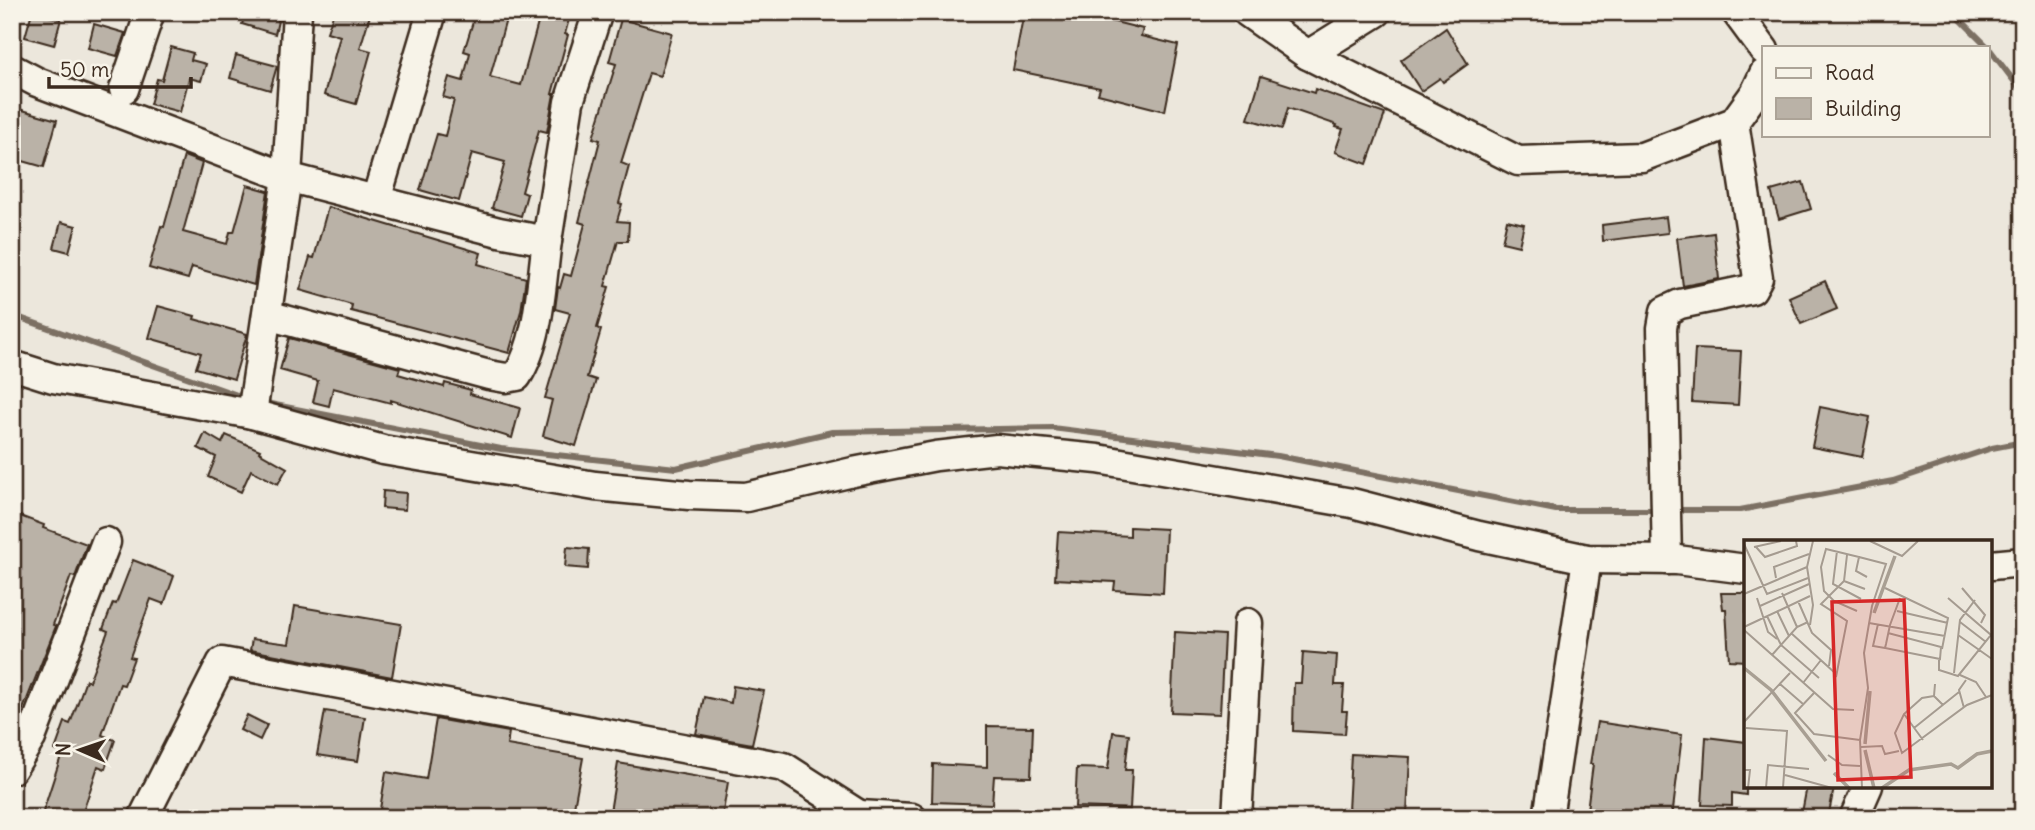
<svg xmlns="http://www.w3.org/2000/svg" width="2035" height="830" font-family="Delius,sans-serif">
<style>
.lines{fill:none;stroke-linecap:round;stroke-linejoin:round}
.stream{stroke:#7c7064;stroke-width:6}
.building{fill:#bab2a7;stroke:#3b2a1e;stroke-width:2}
.minor-casing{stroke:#3b2a1e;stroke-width:33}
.minor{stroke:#f7f3e8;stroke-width:28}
.inset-river{fill:none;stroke:#a89f93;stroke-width:3.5}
.inset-road{fill:none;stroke:#a59b90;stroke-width:2}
.view{fill:#d62828;fill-opacity:0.15;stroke:#d62828;stroke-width:3.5}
.inset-edge{fill:none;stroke:#3b2a1e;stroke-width:3.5}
</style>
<rect width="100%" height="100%" fill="#ece7dc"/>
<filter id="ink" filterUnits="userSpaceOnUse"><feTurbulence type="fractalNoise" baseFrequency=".0143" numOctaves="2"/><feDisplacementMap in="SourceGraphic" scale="14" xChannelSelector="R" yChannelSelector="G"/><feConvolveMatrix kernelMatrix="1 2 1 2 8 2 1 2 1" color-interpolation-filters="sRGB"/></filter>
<g filter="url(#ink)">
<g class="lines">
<g class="stream">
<polyline points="1953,12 1988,47"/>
<polyline points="1988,47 2023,93"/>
<polyline points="12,315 240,396"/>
<polyline points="265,403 501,449 676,468 832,432 1052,428 1278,456 1556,510 1657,510"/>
<polyline points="1671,510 1740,510 1893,481 1992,448 2023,442"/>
</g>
</g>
<g class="building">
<polygon points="32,12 61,19 54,45 25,37"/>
<polygon points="246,12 280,12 275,34 242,24"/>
<polygon points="334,12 371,12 360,48 371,51 356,104 324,95 340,36 327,32"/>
<polygon points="476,12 508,12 490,77 521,85 541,12 571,12 565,34 568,35 552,94 554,94 547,132 539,130 522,192 527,194 521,216 492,208 505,162 472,153 459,201 420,190 437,134 445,136 454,100 443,97 449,77 463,81 470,53 464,51"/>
<polygon points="1024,12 1078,12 1094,15 1094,12 1112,16 1111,21 1143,29 1141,36 1178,45 1165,111 1098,94 1100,88 1013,70"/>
<polygon points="621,19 672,33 660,76 649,73 621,163 629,166 619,203 622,204 617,221 629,222 628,241 618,241 605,286 609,287 597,328 601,330 587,377 596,380 576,446 543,436 552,400 545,398 570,313 555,309 558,287 560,288 564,274 571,276 585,224 579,222 600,140 593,138 616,64 609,62"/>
<polygon points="94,24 125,33 117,56 88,48"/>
<polygon points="1446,28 1468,64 1443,82 1440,78 1421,91 1401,60"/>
<polygon points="171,47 193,53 191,60 206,64 201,81 189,78 180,112 150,104 157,79 162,80"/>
<polygon points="236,55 277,66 270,90 230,78"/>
<polygon points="1261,76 1314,93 1315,89 1385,114 1367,164 1335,152 1343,129 1336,127 1337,125 1288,108 1282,129 1248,119"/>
<polygon points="12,107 57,120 44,167 12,158"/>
<polygon points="184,156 202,163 183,232 227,244 230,232 234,232 247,185 268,191 254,285 192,267 188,279 149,268 161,226 164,227"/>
<polygon points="1803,182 1811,209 1779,219 1771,191"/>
<polygon points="328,207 481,253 478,264 526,278 521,311 509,353 351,311 352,305 300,290 310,257 314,258"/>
<polygon points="1666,217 1668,233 1603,241 1602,225"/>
<polygon points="1507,220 1524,224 1519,246 1502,242"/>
<polygon points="61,222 76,226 69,252 54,248"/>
<polygon points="1714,233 1719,279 1683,286 1677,238"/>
<polygon points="1825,281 1837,309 1801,324 1789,297"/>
<polygon points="158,306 195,316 194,319 247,334 234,379 196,368 201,353 149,338"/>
<polygon points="289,338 400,368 398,374 444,387 445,383 471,390 470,394 520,408 512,438 391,400 391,403 333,388 329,406 313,402 318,381 280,370"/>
<polygon points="1695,349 1741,351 1738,405 1692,402"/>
<polygon points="1820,407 1870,417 1862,457 1812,447"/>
<polygon points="205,433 222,443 226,435 260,450 259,452 287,468 278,484 251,470 241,492 208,477 216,457 198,448"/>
<polygon points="383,491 406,493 405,510 382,508"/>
<polygon points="12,513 44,525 43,528 87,544 75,577 71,576 53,625 56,626 12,737"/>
<polygon points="1130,527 1166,529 1163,593 1114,590 1115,582 1055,579 1058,532 1130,536"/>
<polygon points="567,547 589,549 588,569 565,567"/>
<polygon points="133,560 174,576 164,604 151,599 130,657 134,658 124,685 120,684 102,735 115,740 105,769 98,766 81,818 41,818 62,753 55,750 65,722 70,724 86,680 89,681 108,631 103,629 113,603 116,604"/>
<polygon points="1721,593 1746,593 1746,661 1729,660 1726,609 1723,609"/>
<polygon points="295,606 401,624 392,677 250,650 252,639 289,644"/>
<polygon points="1175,632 1224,635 1220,714 1171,712"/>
<polygon points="1303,652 1337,655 1335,685 1344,685 1342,711 1347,711 1345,734 1293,731 1294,683 1301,683"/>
<polygon points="733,686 764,691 752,744 696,734 704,697 731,703"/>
<polygon points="325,711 365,717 358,761 317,755"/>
<polygon points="247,715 267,725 260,740 240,730"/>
<polygon points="436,719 509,732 507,745 583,758 572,818 430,818 380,809 386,772 426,779"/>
<polygon points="1597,722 1682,735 1672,818 1586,818 1593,764 1590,764"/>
<polygon points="987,726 1033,727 1031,777 994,776 992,804 932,802 933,764 987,767"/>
<polygon points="1113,732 1129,734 1125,770 1132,770 1130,809 1075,807 1077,768 1108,769"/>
<polygon points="1706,737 1746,742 1746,795 1732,793 1732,806 1702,805"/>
<polygon points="1351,754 1410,757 1407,814 1348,811"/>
<polygon points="618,763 728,782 722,818 642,818 610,812"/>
<polygon points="1807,786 1834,788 1828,818 1801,818"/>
</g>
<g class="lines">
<defs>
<g id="minor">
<polyline points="1247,12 1308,55 1518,161 1642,157 1734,122 1755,93 1764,74"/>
<polyline points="1736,12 1764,50"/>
<polyline points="1308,55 1377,12"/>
<polyline points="12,69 37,82 287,177 499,232 547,241 569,102 598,12"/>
<polyline points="124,89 150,12"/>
<polyline points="376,200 432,12"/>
<path d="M267,315L489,375L506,378L517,376C540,340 541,283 547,241"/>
<polyline points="12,365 53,378 252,414 383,450 595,486 689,495 746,497 853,472 936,456 997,449 1098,459 1352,503 1479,536 1587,559 1677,560 1746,569"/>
<polyline points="252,414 287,177 297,12"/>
<polyline points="1667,560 1662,328 1665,311 1680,304 1752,289 1758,278 1734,122"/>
<polyline points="1991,565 2023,562"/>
<polyline points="12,769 31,738 106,542"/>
<polyline points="143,818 222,662 784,767 859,815"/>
<polyline points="848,818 859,815 912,818"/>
<polyline points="1237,818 1248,623"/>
<polyline points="1548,818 1587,559"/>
<polyline points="1854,818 1868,786"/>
</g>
</defs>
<use href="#minor" class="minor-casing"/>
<use href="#minor" class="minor"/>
</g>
</g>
<g transform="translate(1744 540)">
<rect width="248" height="248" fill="#ece7dc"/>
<path class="inset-river" d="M130,73L151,16M0,128L27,150L82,221M121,204L126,151M121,210L130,248M90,233L105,248M138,248L165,230L207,224L214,228L233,214L248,211"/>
<path class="inset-road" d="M126,1L158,16L174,1M0,4L23,54L64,38M10,7L37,1M12,7L21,17L53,6L52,1M93,11L89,44L117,59M115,17L142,24L128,66L120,113L124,148L116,200L118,248M32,38L30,27L65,14M100,41L121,49M141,48L204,78L198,109M218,48L241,75L237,83M38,53L53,87M0,54L63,27M13,58L24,92L33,99M54,61L68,93L87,110L85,126M16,66L65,44M33,71L45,96M113,71L90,61L80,51L77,27L82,9L115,17L112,31L123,37M153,71L204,83M23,76L37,105L75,138M216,82L242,102M125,83L201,96M134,84L129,106L141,108M66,85L69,65L63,27L69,1M0,87L66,56M0,90L89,169L110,170M47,93L91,133L92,197M144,93L197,107L196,119L141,108L142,104L146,85L156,58M214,95L248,119M28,115L53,87L64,82M195,120V130L214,136L247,95L204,58M210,133L216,80L231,60M216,135L232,142L242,157M92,137L103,81L77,64L100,41L103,15M59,143L77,120M36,144L59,164M191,144L190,156L199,165M70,153L51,173L70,194L116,200M190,156L178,158L160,174L151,193L158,213L223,165L248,155M220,168L215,150L222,140M160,174L179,200M0,182L46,133M2,188L43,191L39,248M170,188L215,152M117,207L138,206L141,214L155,211M84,215L98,225L116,226M0,230H6L4,248M41,235L88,248M22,248L24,225L65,229"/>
<path class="view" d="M160,60L167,237L94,240L88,62Z"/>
<rect width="248" height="248" class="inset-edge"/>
</g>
<rect width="2035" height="830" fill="none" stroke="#f7f3e8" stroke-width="42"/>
<rect x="21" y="21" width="1993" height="788" fill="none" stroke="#3b2a1e" stroke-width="2.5" filter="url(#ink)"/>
<rect x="1762" y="46" width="228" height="91" fill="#f7f3e8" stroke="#aca397" stroke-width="2"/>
<rect x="1776" y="68" width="35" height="10" fill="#f7f3e8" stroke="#aca397" stroke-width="2"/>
<text x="1825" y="80" font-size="21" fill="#3b2a1e">Road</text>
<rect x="1776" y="98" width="35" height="21" fill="#bab2a7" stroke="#aca397" stroke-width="2"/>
<text x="1825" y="116" font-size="21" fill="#3b2a1e">Building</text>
<g transform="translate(80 750) rotate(272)" stroke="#f7f3e8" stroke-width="5" paint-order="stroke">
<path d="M0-5L12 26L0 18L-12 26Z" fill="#3b2a1e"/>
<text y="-10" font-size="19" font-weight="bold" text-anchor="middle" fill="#3b2a1e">N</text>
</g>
<path d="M49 77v10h142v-10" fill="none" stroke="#3b2a1e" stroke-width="3.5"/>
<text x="60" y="77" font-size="21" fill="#3b2a1e" stroke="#f7f3e8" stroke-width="5" paint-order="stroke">50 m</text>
</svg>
